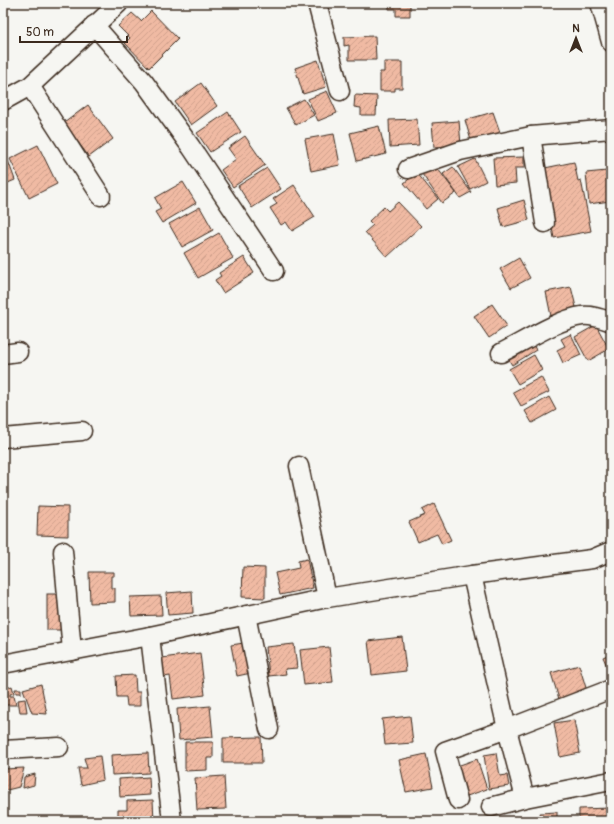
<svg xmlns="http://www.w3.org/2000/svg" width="614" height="824" font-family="Pangolin,sans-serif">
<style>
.building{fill:url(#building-hatch);stroke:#3b2a1e}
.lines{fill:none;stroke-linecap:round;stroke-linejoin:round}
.minor-casing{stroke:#3b2a1e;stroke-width:21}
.minor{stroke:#f6f6f2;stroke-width:18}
</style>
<defs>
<pattern id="building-hatch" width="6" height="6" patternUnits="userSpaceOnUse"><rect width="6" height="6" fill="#f0baa3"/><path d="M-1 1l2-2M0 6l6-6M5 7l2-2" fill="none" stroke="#cfa08c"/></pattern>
</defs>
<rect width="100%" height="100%" fill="#f6f6f2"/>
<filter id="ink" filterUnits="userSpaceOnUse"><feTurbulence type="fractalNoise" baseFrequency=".025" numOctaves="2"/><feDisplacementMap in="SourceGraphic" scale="8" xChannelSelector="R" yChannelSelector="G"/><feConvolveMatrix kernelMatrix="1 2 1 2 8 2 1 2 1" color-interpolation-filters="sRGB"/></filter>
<g filter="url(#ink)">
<g class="building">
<polygon points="389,3 410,3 410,16 396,16 396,9 389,9"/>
<polygon points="151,11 178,39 149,68 125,43 130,38 118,26 132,13 141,21"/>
<polygon points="375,36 376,60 349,60 349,45 344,46 344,37"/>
<polygon points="318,60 326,87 303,94 295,68"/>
<polygon points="384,62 402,62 402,88 395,88 395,91 380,91 380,72 384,72"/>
<polygon points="201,83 217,106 191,125 175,102"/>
<polygon points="327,91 337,113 318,121 308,99"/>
<polygon points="355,95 377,96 376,115 361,115 361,108 354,107"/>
<polygon points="304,99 314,115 296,125 286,108"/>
<polygon points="88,105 113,139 89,157 64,123"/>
<polygon points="228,112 241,132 210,152 197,133"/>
<polygon points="493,112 501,135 472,144 465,120"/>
<polygon points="417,119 419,145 390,147 389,120"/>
<polygon points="459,121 461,145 434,147 432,123"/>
<polygon points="379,126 386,154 357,161 350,133"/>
<polygon points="334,134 340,165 311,171 305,139"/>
<polygon points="245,136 265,165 233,187 221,170 236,159 228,148"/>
<polygon points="38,145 57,184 29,198 10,159"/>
<polygon points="6,155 15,180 3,185 3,156"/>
<polygon points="524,157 524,168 515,168 516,183 495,185 493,158"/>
<polygon points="475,159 486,181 470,189 458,167"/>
<polygon points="574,162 578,181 581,180 591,231 554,238 540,169"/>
<polygon points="435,165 456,193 442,203 422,174"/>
<polygon points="453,167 471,192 460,198 443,174"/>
<polygon points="267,168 281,189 252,208 238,186"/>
<polygon points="607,171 610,201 589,204 586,173"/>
<polygon points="417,173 438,199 426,209 404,183"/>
<polygon points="183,182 196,203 162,223 155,212 161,209 155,198"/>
<polygon points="294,185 315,217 292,231 286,222 281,225 270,208 277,204 273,199"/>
<polygon points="524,200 529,220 503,227 498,208"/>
<polygon points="398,202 421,226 387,257 365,232 373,225 369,221 384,207 388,211"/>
<polygon points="200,207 213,230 182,247 169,224"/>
<polygon points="219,233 233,258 198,278 184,253"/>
<polygon points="244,257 254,273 223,293 215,280 221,276 219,273"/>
<polygon points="519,258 530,278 511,288 500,269"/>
<polygon points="571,287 578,315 552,321 546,292"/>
<polygon points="492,304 507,326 489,338 474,316"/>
<polygon points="596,325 609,349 588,361 575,337"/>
<polygon points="571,334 581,355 563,363 557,350 565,346 561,339"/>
<polygon points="530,339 536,350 512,365 505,354"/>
<polygon points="534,355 542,370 518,384 509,369"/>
<polygon points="541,377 549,392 521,406 513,392"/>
<polygon points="549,397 556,410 532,423 525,411"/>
<polygon points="434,504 451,540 442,544 437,534 418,542 409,522 425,515 422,510"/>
<polygon points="38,506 68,507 68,536 37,535"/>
<polygon points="307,559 313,588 280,595 275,573 299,568 298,561"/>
<polygon points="243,567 265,568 265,598 242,597"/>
<polygon points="89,572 114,572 114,576 111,576 111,588 115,588 115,602 90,603"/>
<polygon points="192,591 193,613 168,615 166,593"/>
<rect x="47" y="594" width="17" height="36"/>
<polygon points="161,596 162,615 131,616 130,597"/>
<polygon points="402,637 406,671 372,675 368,641"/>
<polygon points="250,642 256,672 237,676 231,645"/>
<polygon points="294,644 297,668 285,669 286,674 269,676 266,647"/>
<polygon points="329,647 333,682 304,685 300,650"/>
<polygon points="611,651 611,670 609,671 603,657 610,654 608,652"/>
<polygon points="200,653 205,695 173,699 170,676 164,677 162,658"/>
<polygon points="579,665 587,691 559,699 551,673"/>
<polygon points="135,675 136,692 140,692 140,706 127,706 126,697 117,697 116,676"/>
<polygon points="41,684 47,714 32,713 23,689"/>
<polygon points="12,686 14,693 10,694 10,696 14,696 16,705 3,705 3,693 4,693 4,689"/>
<polygon points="15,689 21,689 21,693 16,693"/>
<polygon points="25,699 27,712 20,712 18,700"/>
<polygon points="210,706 213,737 179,740 177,709"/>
<polygon points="410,716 413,743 385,745 382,719"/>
<polygon points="574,720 580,753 560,757 554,723"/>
<polygon points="261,737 262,763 223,763 223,738"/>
<polygon points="185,742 213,742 213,758 207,758 207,770 185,771"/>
<polygon points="148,753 149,773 112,775 111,755"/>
<polygon points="496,753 500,776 507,775 509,786 489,789 484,755"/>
<polygon points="426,754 433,787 406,792 399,760"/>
<polygon points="100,756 103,780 81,785 78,768 87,768 84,758"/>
<polygon points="477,759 487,789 467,796 457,766"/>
<polygon points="24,768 19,787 3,791 3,769"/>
<polygon points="35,774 34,785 23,788 24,777"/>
<polygon points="224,776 226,809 197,810 195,778"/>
<polygon points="149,777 150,795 120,797 119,779"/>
<polygon points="153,800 154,821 118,821 118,810 127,810 127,801"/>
<polygon points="611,808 611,821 579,821 579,809"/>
<polygon points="557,812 557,818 571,818 571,821 532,821 541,820 540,813"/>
</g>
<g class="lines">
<defs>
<g id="minor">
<polyline points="317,3 340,91"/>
<polyline points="600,3 611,42"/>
<polyline points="94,25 144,82 191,147 274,271"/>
<polyline points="30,86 101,196"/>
<polyline points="3,101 30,86 119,3"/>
<polyline points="531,136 545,223"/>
<polyline points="408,169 460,151 531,136 611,129"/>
<path d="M501,353C523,342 559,319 582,316C591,315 600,318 609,321"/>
<polyline points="3,354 18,352"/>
<polyline points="3,438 82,431"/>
<polyline points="299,466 327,598"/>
<polyline points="63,551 72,651"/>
<polyline points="472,575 507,729 525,798 491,807"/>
<polyline points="246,615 269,729"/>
<polyline points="150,636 172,821"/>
<polyline points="3,664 150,636 327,598 472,575 592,559 611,551"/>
<polyline points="3,750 59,747"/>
<polyline points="525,798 611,781"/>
<polyline points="458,800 445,751 507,729 611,689"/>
</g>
</defs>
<use href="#minor" class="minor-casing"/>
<use href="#minor" class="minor"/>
</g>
</g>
<rect width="614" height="824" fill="none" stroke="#f6f6f2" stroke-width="16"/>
<rect x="8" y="8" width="598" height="808" fill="none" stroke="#3b2a1e" stroke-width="1.5" filter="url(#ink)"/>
<g transform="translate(576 38)" stroke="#f6f6f2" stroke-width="3" paint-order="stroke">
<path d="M0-3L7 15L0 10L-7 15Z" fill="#3b2a1e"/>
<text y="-6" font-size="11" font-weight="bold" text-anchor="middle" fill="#3b2a1e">N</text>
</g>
<path d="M20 36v6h107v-6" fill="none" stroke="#3b2a1e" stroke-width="2"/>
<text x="26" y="36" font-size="12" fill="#3b2a1e" stroke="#f6f6f2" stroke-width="3" paint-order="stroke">50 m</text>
</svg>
